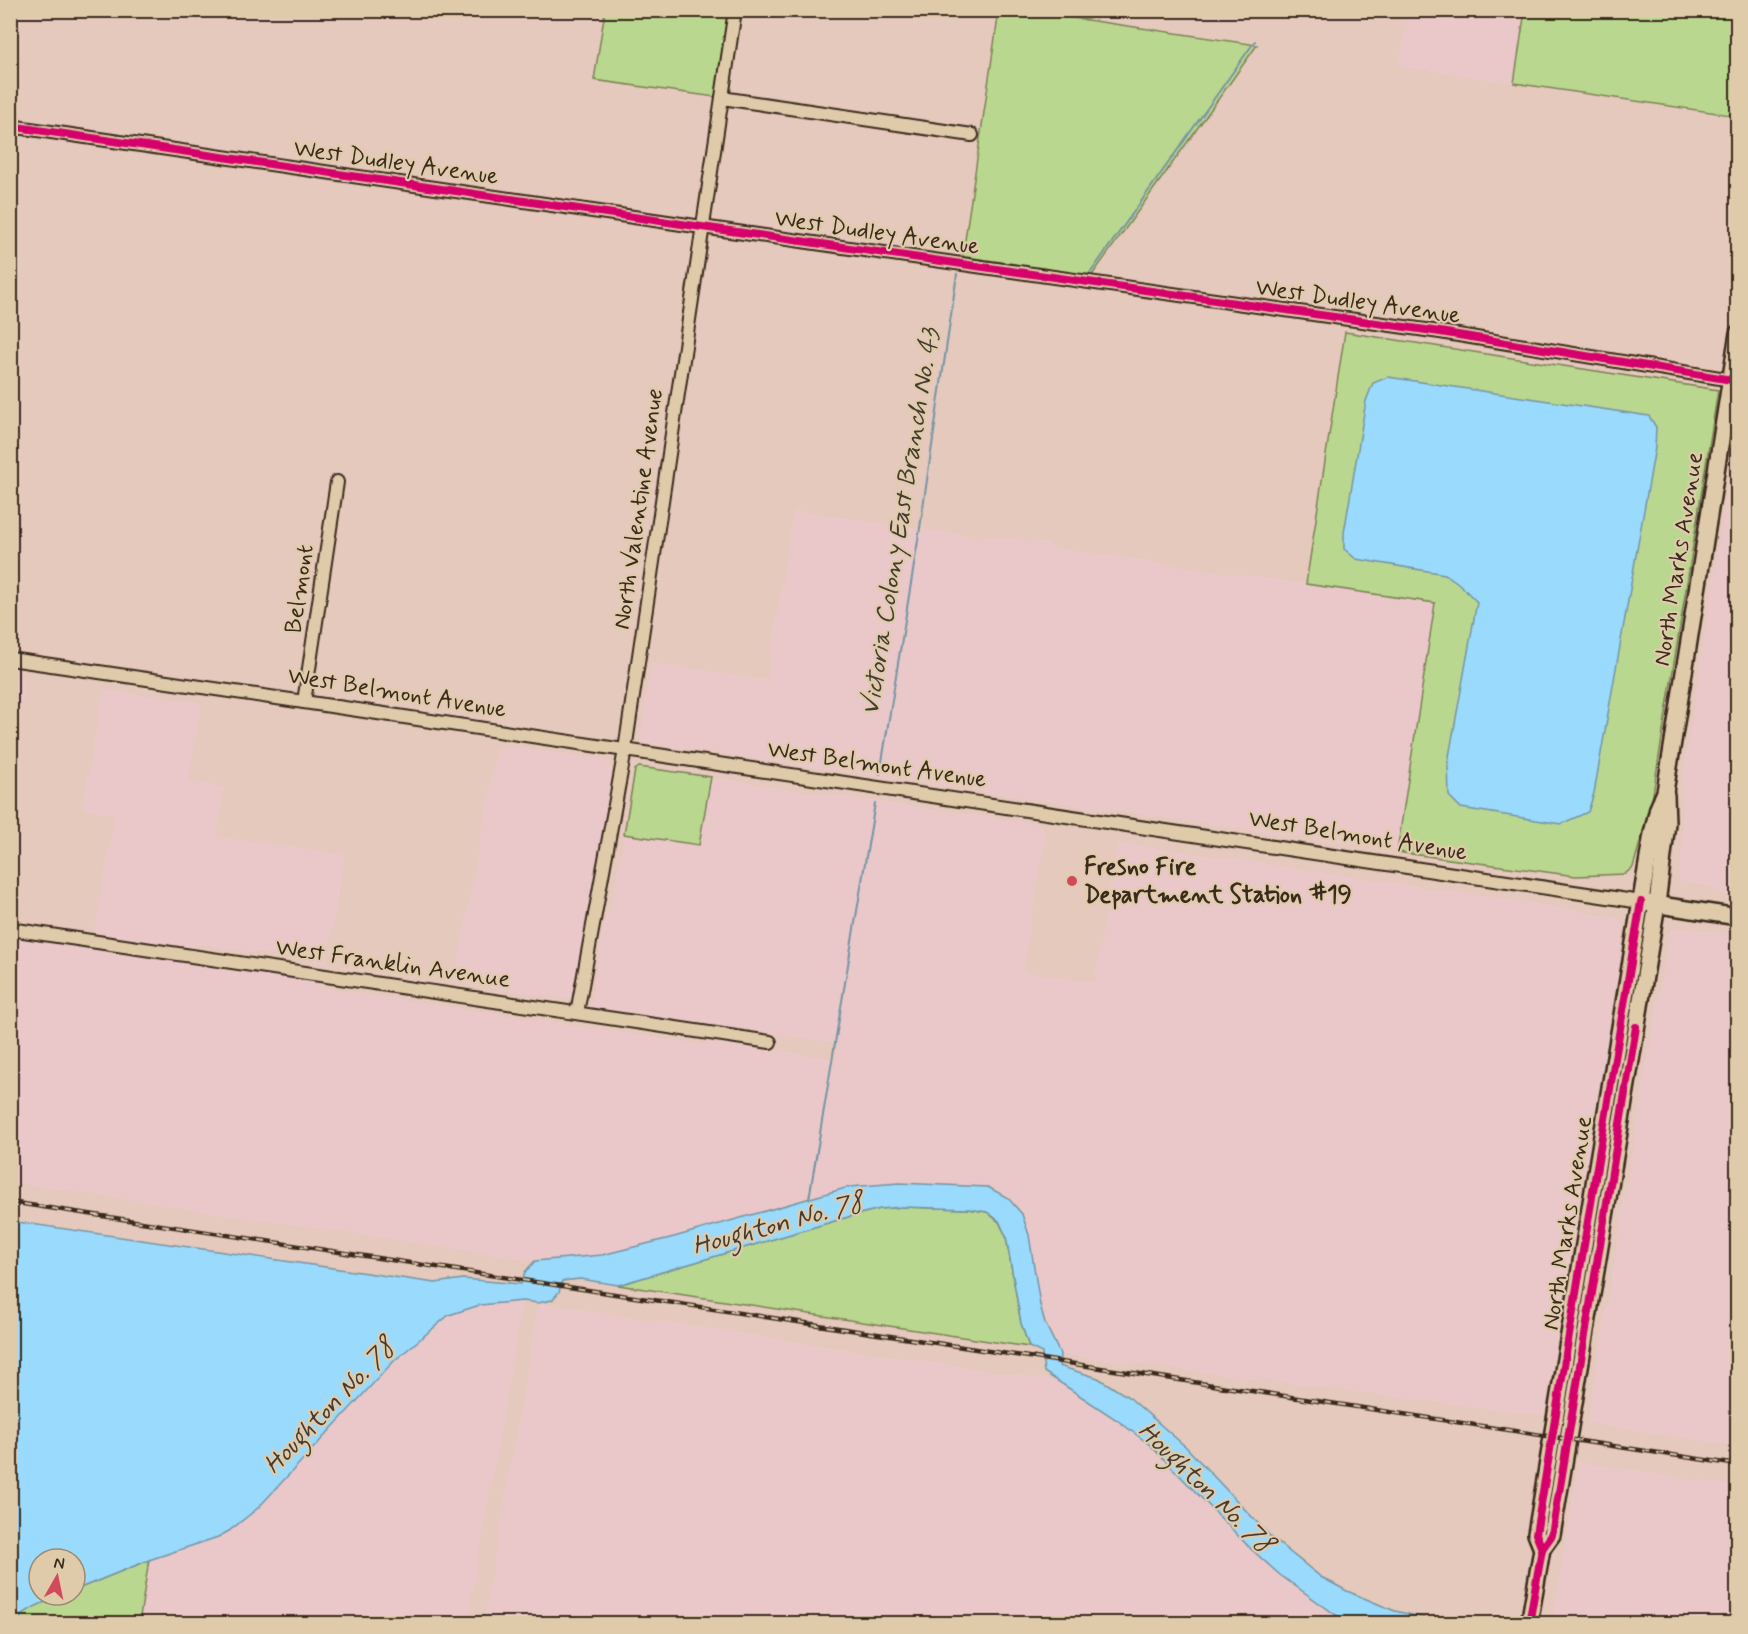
<svg xmlns="http://www.w3.org/2000/svg" width="1748" height="1634" font-family="Mynerve,sans-serif">
<style>
.built{fill:#eac8c9}
.green{fill:#bad78f;stroke:#7a8056;stroke-width:1.5}
.water{fill:#9adafc;stroke:#7494a3;stroke-width:1.5}
.lines{fill:none;stroke-linecap:round;stroke-linejoin:round}
.stream{stroke:#7494a3;stroke-width:2}
.minor-casing{stroke:#3b2a1e;stroke-width:16}
.major-casing{stroke:#3b2a1e;stroke-width:20}
.minor{stroke:#dfcbaa;stroke-width:12}
.major{stroke:#dfcbaa;stroke-width:15}
.rail-casing{stroke:#3b2a1e;stroke-width:4.5}
.rail{stroke:#dfcbaa;stroke-width:2;stroke-dasharray:7;stroke-linecap:butt}
.cycleway-casing{stroke:#dfcbaa;stroke-width:11}
.cycleway{stroke:#d6006c;stroke-width:8}
.poi-dot{fill:#d1495b;stroke:#dfcbaa;stroke-width:2}
.labels{text-anchor:middle;dominant-baseline:central;stroke-width:4.5;stroke-linejoin:round;paint-order:stroke}
.street-label{font-size:24px;fill:#3b2a1e;stroke:#dfcbaa}
.poi-label{font-size:24px;font-weight:bold;fill:#3b2a1e;stroke:#dfcbaa;text-anchor:start}
.water-label{font-size:26px;font-style:italic;fill:#443c34;stroke:#dfcbaa}
</style>
<rect width="100%" height="100%" fill="#e5c9bc"/>
<filter id="ink" filterUnits="userSpaceOnUse"><feTurbulence type="fractalNoise" baseFrequency=".0167" numOctaves="2"/><feDisplacementMap in="SourceGraphic" scale="12" xChannelSelector="R" yChannelSelector="G"/><feConvolveMatrix kernelMatrix="1 2 1 2 8 2 1 2 1" color-interpolation-filters="sRGB"/></filter>
<g filter="url(#ink)">
<g class="built">
<polygon points="1408,11 1525,11 1514,83 1399,66"/>
<polygon points="1734,444 1738,445 1737,900 1706,886 1683,882 1678,876 1682,853 1682,782"/>
<polygon points="793,510 985,538 986,535 1050,544 1050,547 1435,603 1397,851 643,743 640,738 651,663 767,680"/>
<polygon points="11,676 25,678 11,758 10,676"/>
<polygon points="103,689 202,703 188,781 225,787 217,836 345,855 326,963 198,944 197,948 94,933 115,814 82,809"/>
<polygon points="497,745 604,759 614,773 584,945 573,995 568,999 454,983"/>
<polygon points="711,777 752,783 752,784 1040,824 1046,832 1023,971 1094,983 1117,843 1228,858 1557,907 1619,919 1624,925 1619,964 1544,1416 1060,1354 1045,1323 1040,1305 1029,1235 988,1187 899,1183 849,1187 674,1237 602,1255 535,1261 11,1182 10,937 322,983 322,988 706,1045 708,1040 835,1059 838,1043 590,1007 606,913 610,913 624,834 699,844"/>
<polygon points="1676,927 1737,934 1737,1446 1587,1423 1669,932"/>
<polygon points="523,1301 467,1623 139,1624 149,1560 218,1537 394,1361 449,1315 480,1305"/>
<polygon points="538,1303 1058,1381 1117,1420 1150,1445 1252,1550 1280,1575 1336,1615 1354,1623 483,1624"/>
<polygon points="1579,1462 1737,1486 1737,1623 1552,1623"/>
</g>
<g class="green">
<polygon points="605,11 728,11 715,97 594,80"/>
<polygon points="999,11 1026,11 1257,45 1090,278 962,260"/>
<polygon points="1525,11 1737,11 1737,116 1514,83"/>
<polygon points="1345,332 1718,390 1652,800 1633,867 1625,874 1576,876 1397,852 1435,603 1306,584"/>
<polygon points="639,767 711,777 699,845 624,834 635,770"/>
<polygon points="902,1207 969,1209 987,1212 999,1222 1006,1236 1021,1323 1029,1347 618,1285 855,1215 880,1209"/>
<path d="M149,1560L139,1623L14,1624C27,1606 54,1595 75,1595V1590Z"/>
</g>
<g class="water">
<polygon points="1388,377 1649,416 1656,427 1655,448 1594,793 1588,812 1561,824 1461,808 1449,796 1448,762 1477,602 1458,583 1445,574 1356,559 1344,549 1344,533 1366,401 1373,383"/>
<path d="M899,1183L988,1187L1008,1198L1022,1214L1029,1235L1040,1305L1045,1323L1060,1354L1059,1366L1098,1378L1130,1398L1186,1447L1271,1537L1321,1577L1347,1591L1395,1611L1446,1623H1354L1336,1615L1280,1575L1252,1550L1150,1445L1117,1420L1044,1372L1042,1353L1029,1347L1021,1323L1006,1236L999,1221L987,1212L969,1209L902,1207L880,1209L855,1215L618,1285L580,1279L562,1281L559,1292L552,1300L538,1303L523,1301L480,1305L449,1315L394,1361L258,1508L229,1531L218,1537L149,1560L75,1590V1559H39V1595H63C45,1602 26,1608 14,1623H11V1221L435,1283L463,1279L521,1284L525,1272L535,1261L602,1255L674,1237L849,1187Z"/>
</g>
<g class="lines">
<g class="stream">
<polyline points="1084,276 1087,275 1091,272 1255,41"/>
<polyline points="880,774 920,528 957,274"/>
<polyline points="809,1199 875,803"/>
</g>
<defs>
<g id="minor">
<polyline points="722,98 972,135"/>
<polyline points="10,126 702,227 1440,332 1738,381"/>
<polyline points="10,659 304,702 1641,902"/>
<polyline points="304,702 337,482"/>
<polyline points="10,929 770,1042"/>
<polyline points="577,1013 625,750 735,10"/>
</g>
<g id="major">
<polyline points="1647,903 1738,917"/>
<polyline points="1542,1549 1536,1534 1652,834 1658,808 1665,792 1738,333"/>
<polyline points="1529,1624 1542,1549 1552,1535 1657,904 1667,823 1666,795"/>
</g>
</defs>
<use href="#minor" class="minor-casing"/>
<use href="#major" class="major-casing"/>
<use href="#minor" class="minor"/>
<use href="#major" class="major"/>
<defs>
<polyline id="rail" points="10,1202 1738,1465"/>
</defs>
<use href="#rail" class="rail-casing"/>
<use href="#rail" class="rail"/>
<defs>
<g id="cycleway">
<polyline points="10,126 702,227 1440,332 1738,381"/>
<polyline points="1542,1549 1536,1534 1641,902"/>
<polyline points="1529,1624 1542,1549 1552,1535 1636,1027"/>
</g>
</defs>
<use href="#cycleway" class="cycleway-casing"/>
<use href="#cycleway" class="cycleway"/>
</g>
</g>
<circle class="poi-dot" cx="1072" cy="881" r="6"/>
<g class="labels">
<g class="street-label">
<text transform="translate(396 163) rotate(8)">West Dudley Avenue</text>
<text transform="translate(877 233) rotate(8)">West Dudley Avenue</text>
<text transform="translate(1358 302) rotate(8)">West Dudley Avenue</text>
<text transform="translate(639 509) rotate(-82)">North Valentine Avenue</text>
<text transform="translate(1679 559) rotate(-81)">North Marks Avenue</text>
<text transform="translate(300 589) rotate(-82)">Belmont</text>
<text transform="translate(397 693) rotate(9)">West Belmont Avenue</text>
<text transform="translate(877 765) rotate(8)">West Belmont Avenue</text>
<text transform="translate(1358 836) rotate(9)">West Belmont Avenue</text>
<text transform="translate(393 964) rotate(8)">West Franklin Avenue</text>
<text transform="translate(1568 1223) rotate(-81)">North Marks Avenue</text>
</g>
<g class="poi-label">
<text x="1084" y="867">Fresno Fire<tspan x="1084" dy="28">Department Station #19</tspan></text>
</g>
<g class="water-label">
<text transform="translate(901 522) rotate(-81)">Victoria Colony East Branch No. 43</text>
<text transform="translate(778 1225) rotate(-15)">Houghton No. 78</text>
<text transform="translate(330 1407) rotate(-46)">Houghton No. 78</text>
<text transform="translate(1205 1488) rotate(44)">Houghton No. 78</text>
</g>
</g>
<rect width="1748" height="1634" fill="none" stroke="#dfcbaa" stroke-width="36"/>
<rect x="18" y="18" width="1712" height="1598" fill="none" stroke="#3b2a1e" stroke-width="2" filter="url(#ink)"/>
<g transform="translate(57 1577) rotate(9)"><circle r="28" fill="#dfcbaa" stroke="#9d8b72" stroke-width="1.5"/>
<path d="M0-4.5L10 22L0 15L-10 22Z" fill="#d1495b"/>
<text y="-9" font-size="16" font-weight="bold" text-anchor="middle" fill="#3b2a1e">N</text>
</g>
</svg>
